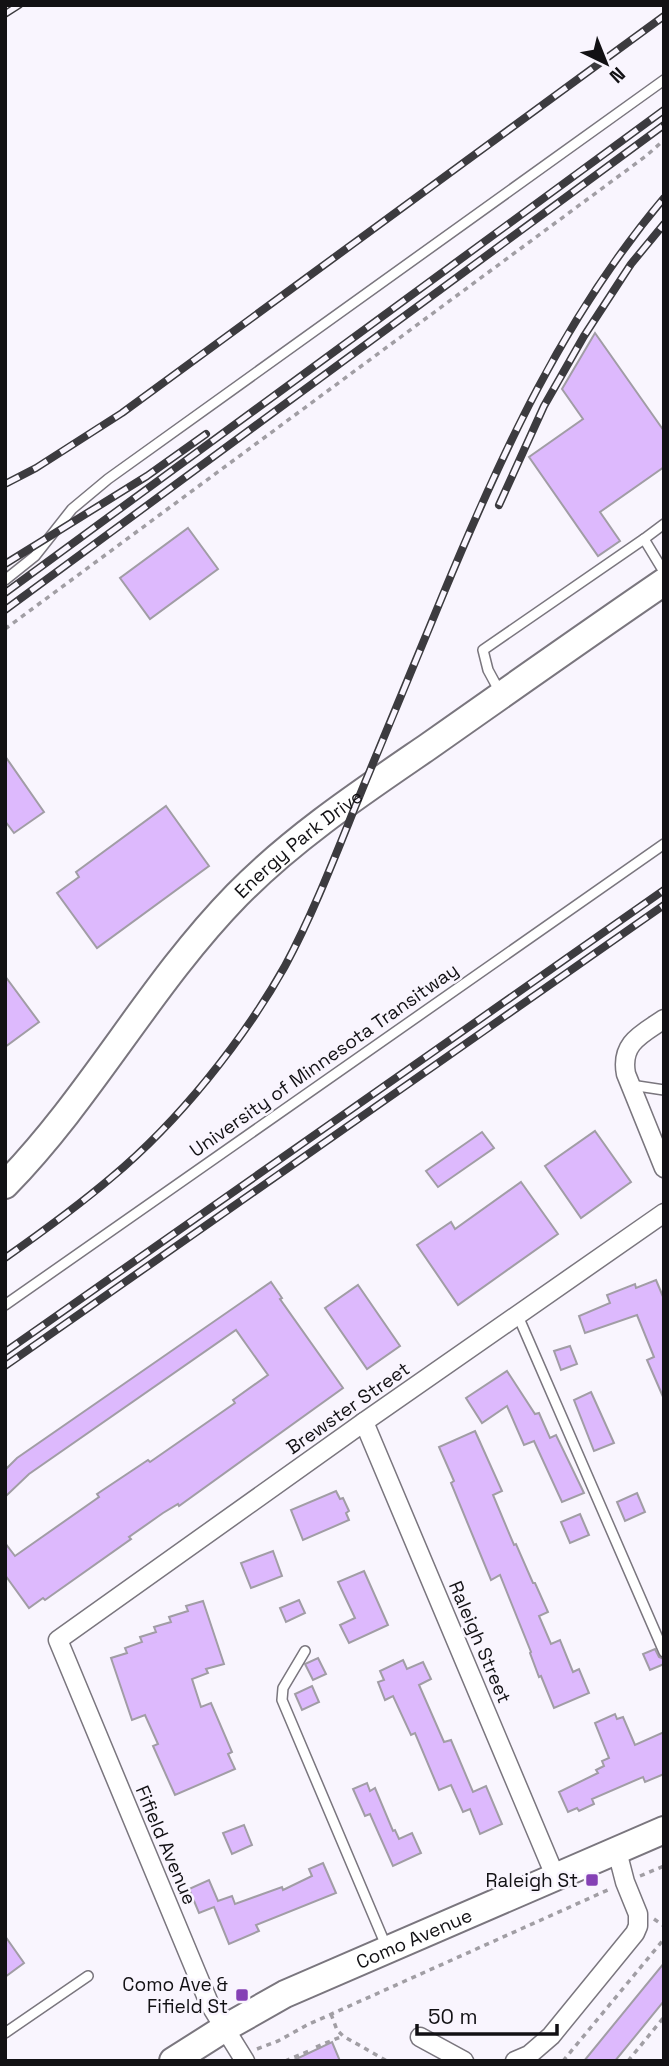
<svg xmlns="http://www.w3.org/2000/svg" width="669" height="2066" font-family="'Space Grotesk',sans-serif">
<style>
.building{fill:#ddb9fd;stroke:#a19da5;stroke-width:2}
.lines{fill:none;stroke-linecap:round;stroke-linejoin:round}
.lane-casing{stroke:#7a767e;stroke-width:12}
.street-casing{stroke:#7a767e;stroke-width:21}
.secondary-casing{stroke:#7a767e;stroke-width:30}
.path{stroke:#a19ea4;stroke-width:3.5;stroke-dasharray:5 5;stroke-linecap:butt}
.lane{stroke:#fff;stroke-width:9}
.street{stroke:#fff;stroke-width:18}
.secondary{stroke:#fff;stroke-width:26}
.rail-casing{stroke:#3c3b3f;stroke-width:8}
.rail{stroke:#f9f5fe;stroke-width:5;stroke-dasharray:16;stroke-linecap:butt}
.poi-dot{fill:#8541b5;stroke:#f9f5fe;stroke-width:2.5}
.labels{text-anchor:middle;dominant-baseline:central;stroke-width:5;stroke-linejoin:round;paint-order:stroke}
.street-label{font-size:19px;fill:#121114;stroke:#f9f5fe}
.poi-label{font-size:19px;fill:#121114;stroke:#f9f5fe;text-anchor:end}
</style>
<rect width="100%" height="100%" fill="#f9f5fe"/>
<g class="building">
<polygon points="595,333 664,431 664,467 600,512 620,541 598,556 529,457 583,419 562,389"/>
<polygon points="188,528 218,569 150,619 120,578"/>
<polygon points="5,756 44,812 14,833 5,821"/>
<polygon points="166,806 209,866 97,948 57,893 79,877 76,872"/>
<polygon points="5,976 39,1022 5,1047"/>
<polygon points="595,1131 631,1182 581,1218 545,1166"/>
<polygon points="482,1132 494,1148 438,1187 426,1171"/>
<polygon points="521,1182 558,1234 458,1305 417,1245 451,1222 455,1229"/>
<polygon points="656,1280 664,1299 664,1399 647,1360 654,1357 637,1315 585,1333 579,1316 610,1303 607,1295 635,1284 636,1288"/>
<polygon points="271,1282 282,1298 280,1299 343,1388 179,1506 178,1504 163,1513 129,1537 131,1539 45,1600 43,1598 29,1608 5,1575 5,1543 15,1556 99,1497 97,1494 148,1460 150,1462 235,1403 233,1400 268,1375 236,1330 29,1474 5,1497 5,1470 17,1458"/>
<polygon points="358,1285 400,1346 367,1369 325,1308"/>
<polygon points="570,1346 577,1364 561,1370 554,1351"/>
<polygon points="507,1371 535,1414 539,1413 550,1438 556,1435 584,1493 562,1502 534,1441 524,1445 507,1406 482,1423 466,1398"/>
<polygon points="591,1392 614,1443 594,1451 574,1400"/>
<polygon points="475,1431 502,1491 493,1495 514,1545 516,1544 533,1583 535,1583 548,1612 539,1616 551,1644 560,1640 573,1672 579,1669 589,1693 554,1708 541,1676 539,1677 530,1653 531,1652 500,1575 491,1580 451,1483 454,1481 439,1447"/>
<polygon points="336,1491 340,1499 343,1498 349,1511 346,1513 349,1520 303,1540 291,1510"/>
<polygon points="637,1493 645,1512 625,1521 617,1502"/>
<polygon points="580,1514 589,1535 570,1543 561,1522"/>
<polygon points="273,1551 282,1576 251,1588 241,1563"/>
<polygon points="364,1571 388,1625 349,1643 340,1625 355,1618 338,1582"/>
<polygon points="299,1600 305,1613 286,1622 280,1608"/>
<polygon points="203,1601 224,1664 206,1669 208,1673 192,1679 201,1707 211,1703 232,1752 228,1754 235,1769 175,1795 153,1746 158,1744 145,1715 132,1720 111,1658 127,1653 125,1648 142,1642 140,1637 156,1632 154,1627 171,1622 169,1617 188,1611 186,1606"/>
<polygon points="655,1649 659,1657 664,1659 664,1664 650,1670 643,1654"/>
<polygon points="318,1658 326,1674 313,1680 305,1664"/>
<polygon points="403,1660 407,1669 423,1662 431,1679 419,1685 444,1742 451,1740 473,1792 486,1786 502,1824 480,1834 470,1809 463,1812 451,1785 439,1790 415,1733 411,1735 393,1696 385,1700 378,1682 384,1680 380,1671"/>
<polygon points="312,1686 319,1702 302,1710 295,1694"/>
<polygon points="615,1714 617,1719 623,1717 635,1745 664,1732 664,1774 645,1782 643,1777 592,1799 594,1804 579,1811 577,1808 568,1812 559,1792 598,1773 596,1770 604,1766 602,1761 609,1758 595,1723"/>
<polygon points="367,1783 370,1791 375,1788 393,1831 395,1830 399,1839 412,1833 421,1853 393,1866 370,1814 365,1816 353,1789"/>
<polygon points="244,1825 252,1845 232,1854 223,1833"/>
<polygon points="323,1863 336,1893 256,1925 259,1931 229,1944 214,1907 199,1913 189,1889 209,1880 218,1901 232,1896 235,1904 282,1887 283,1890 312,1876 309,1869"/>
<polygon points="5,1936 24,1963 5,1977"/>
<polygon points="664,1963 664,2001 615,2061 584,2061"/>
<polygon points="332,2042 340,2061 292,2061"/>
</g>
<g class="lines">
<defs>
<g id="lane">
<polyline points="664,524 644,539 664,572"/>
<polyline points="5,580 35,556 72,509 108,479 664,80"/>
<polyline points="501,694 488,670 483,650 644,539"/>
<polyline points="631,1085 664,1090"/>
<polyline points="5,1305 664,844"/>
<polyline points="518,1316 664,1652"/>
<polyline points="305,1651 283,1688 282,1700 387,1948"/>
<polyline points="5,2033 88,1976"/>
</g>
<g id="street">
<path d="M664,1019C642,1034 620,1043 626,1074L664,1168"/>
<polyline points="364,1422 556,1878"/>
<polyline points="420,2037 464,2061"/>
<polyline points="245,2061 209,2003 58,1640 364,1422 664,1213"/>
<polyline points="515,2061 529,2055 551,2036 635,1933 638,1926 638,1914 625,1882 617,1851"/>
</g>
<g id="secondary">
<path id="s1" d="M5,1185C92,1096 150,984 237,895C294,837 362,792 429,746C507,691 585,636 664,582"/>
<path id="s2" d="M173,2061L225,2028L285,1994L664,1830"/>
</g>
</defs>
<use href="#lane" class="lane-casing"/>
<use href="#street" class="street-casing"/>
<use href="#secondary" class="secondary-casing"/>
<g class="path">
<polyline points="5,629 646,156 664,140"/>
<polyline points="640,1876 664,1866"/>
<polyline points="654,1919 664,1926"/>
<polyline points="331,2014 337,2030 343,2036 387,2061"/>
<polyline points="316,2047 343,2036"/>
<polyline points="257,2049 278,2041 307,2025 610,1889"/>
<polyline points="285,2061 309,2051"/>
<polyline points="563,2061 664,1939"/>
<polyline points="628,2061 664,2017"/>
</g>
<use href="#lane" class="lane"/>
<use href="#street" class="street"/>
<use href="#secondary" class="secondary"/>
<defs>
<g id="rail">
<polyline points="5,14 19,5"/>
<polyline points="5,484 36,468 122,413 664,16"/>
<polyline points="499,505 544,406 584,336 631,264 664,224"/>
<polyline points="5,564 147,476 206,434"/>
<polyline points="5,593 664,110"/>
<polyline points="5,610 664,125"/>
<path d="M5,1258C42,1232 78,1206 112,1177C178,1122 243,1041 285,966C316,908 339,846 364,785C390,723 416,660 442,597C501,455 564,316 664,198"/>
<polyline points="5,1352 664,890"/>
<polyline points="5,1366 664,905"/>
</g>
</defs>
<use href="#rail" class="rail-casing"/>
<use href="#rail" class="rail"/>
</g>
<g class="poi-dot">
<rect x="585" y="1873" width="14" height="14" rx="3.5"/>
<rect x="235" y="1988" width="14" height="14" rx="3.5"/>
</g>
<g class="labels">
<g class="street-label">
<text stroke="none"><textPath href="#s1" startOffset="452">Energy Park Drive</textPath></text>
<text transform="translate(324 1060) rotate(-35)">University of Minnesota Transitway</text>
<text transform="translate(348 1408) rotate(-35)">Brewster Street</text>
<text transform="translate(480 1642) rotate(67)">Raleigh Street</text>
<text transform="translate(166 1845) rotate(67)">Fifield Avenue</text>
<text stroke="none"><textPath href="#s2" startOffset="271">Como Avenue</textPath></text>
</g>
<g class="poi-label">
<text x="578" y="1880">Raleigh St</text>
<text x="228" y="1984">Como Ave &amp;<tspan x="228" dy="22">Fifield St</tspan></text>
</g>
</g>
<rect width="669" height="2066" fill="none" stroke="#121114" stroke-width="14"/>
<g transform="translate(606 63) rotate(137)" stroke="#f9f5fe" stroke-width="5" paint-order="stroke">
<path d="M0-5L12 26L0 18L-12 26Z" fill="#121114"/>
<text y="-10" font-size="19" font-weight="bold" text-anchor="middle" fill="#121114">N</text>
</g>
<path d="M417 2024v10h140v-10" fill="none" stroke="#121114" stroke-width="3.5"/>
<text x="428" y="2024" font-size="21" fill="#121114" stroke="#f9f5fe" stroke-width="5" paint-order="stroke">50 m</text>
</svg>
